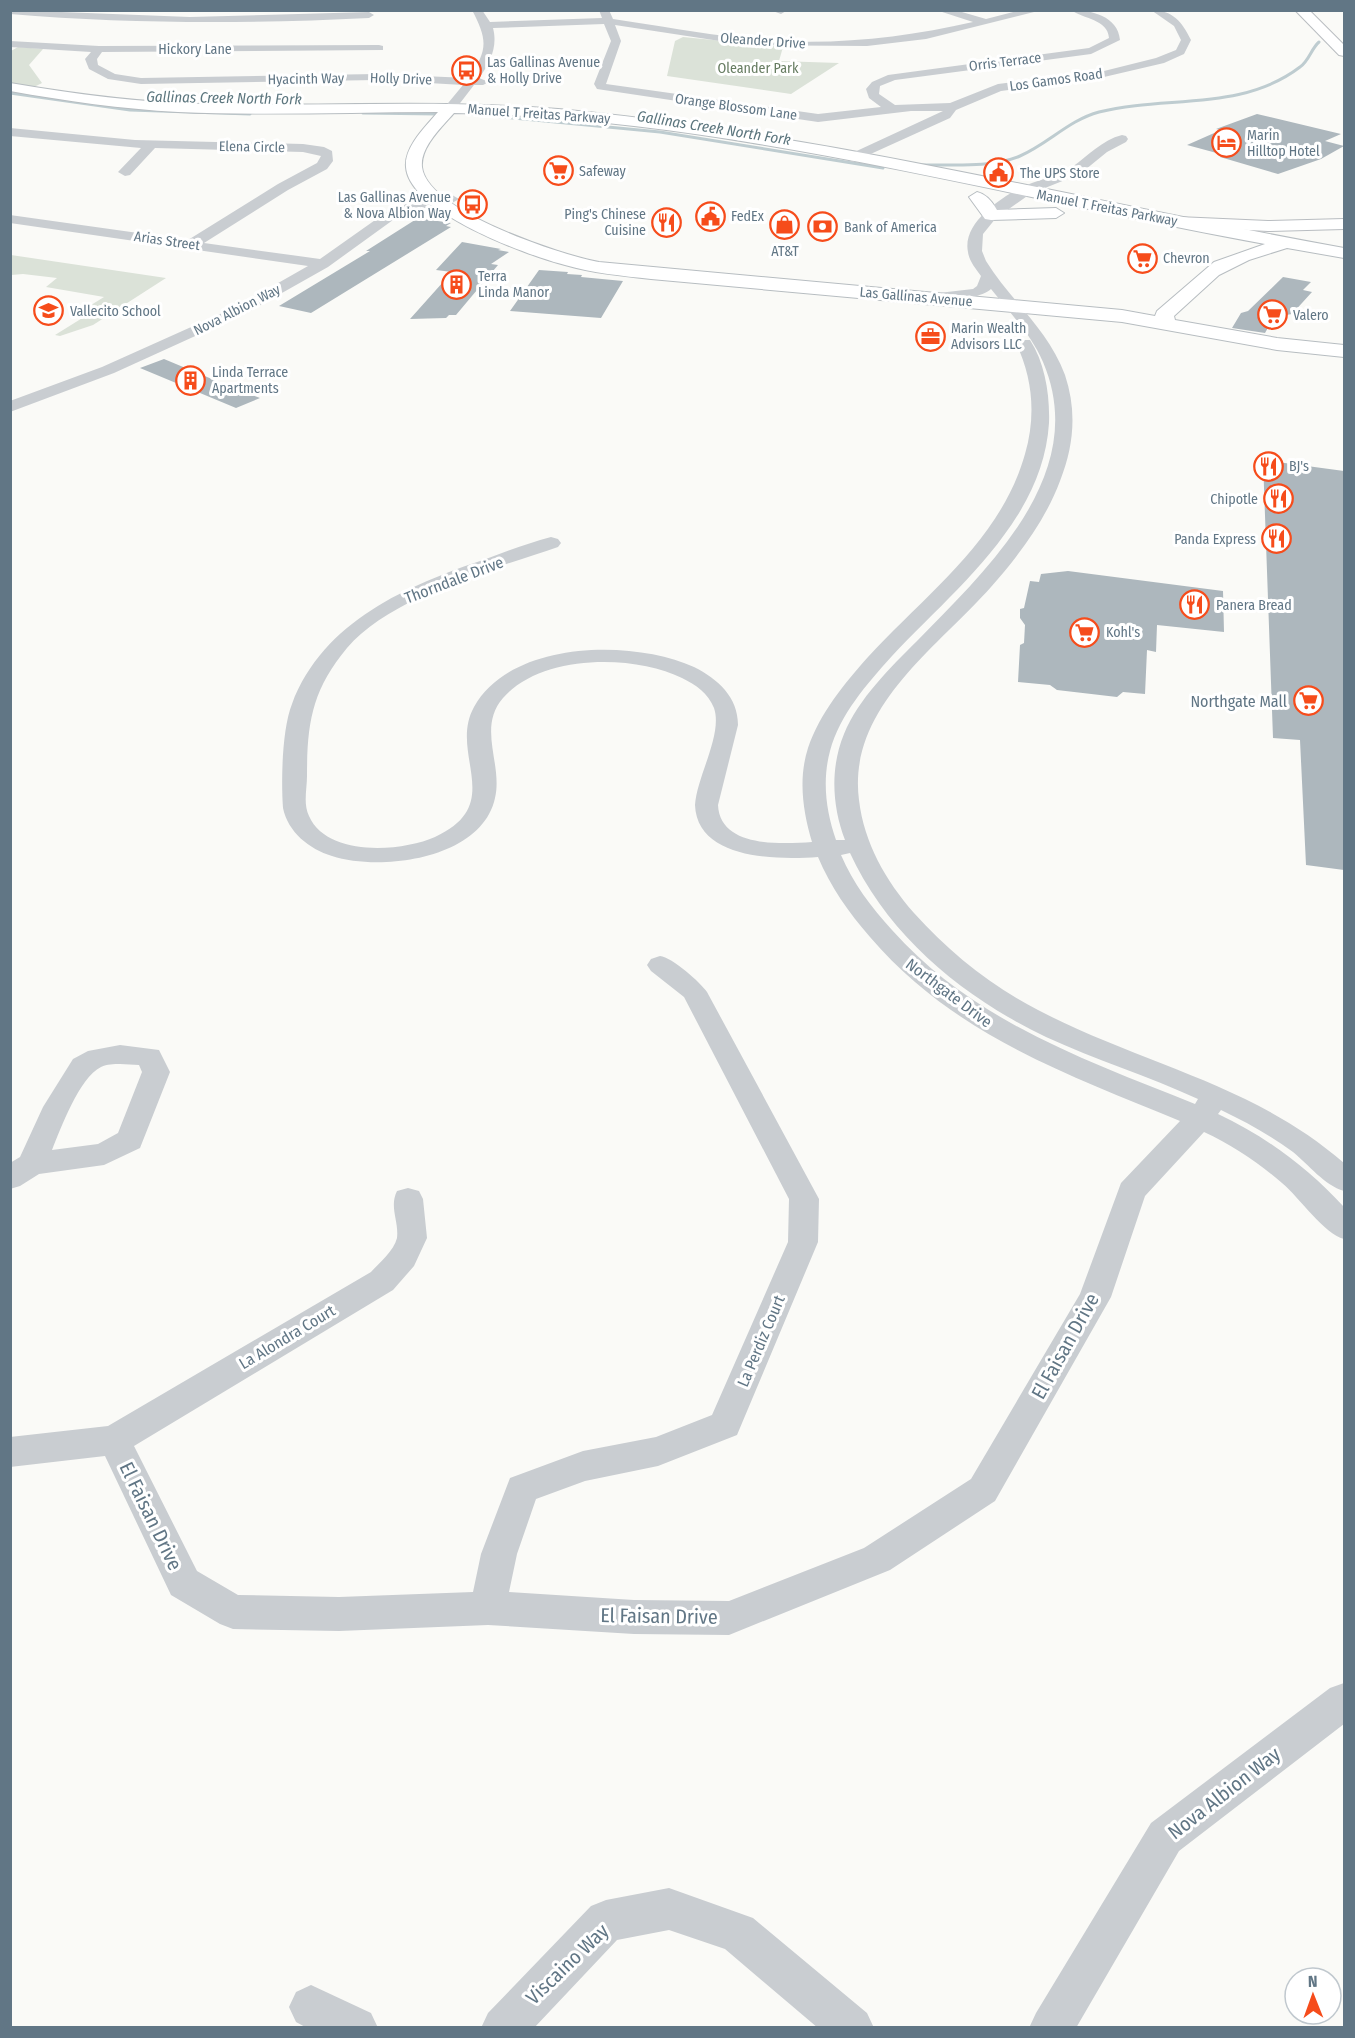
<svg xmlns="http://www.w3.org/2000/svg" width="1355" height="2038" font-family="'Fira Sans Condensed',sans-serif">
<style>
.green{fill:#dbe2d8}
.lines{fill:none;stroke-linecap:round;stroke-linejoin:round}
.stream{stroke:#beccd0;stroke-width:3}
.building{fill:#adb7bd}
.major-casing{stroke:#b7bdc1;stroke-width:2}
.highway-casing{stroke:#b9bdc1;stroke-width:2}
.minor{fill:#c9cdd1;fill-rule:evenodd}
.major{fill:#fff;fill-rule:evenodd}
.highway{fill:#fff;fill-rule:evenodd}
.labels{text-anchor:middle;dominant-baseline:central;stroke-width:6;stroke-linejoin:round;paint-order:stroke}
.far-street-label{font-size:14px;fill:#617685;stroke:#fff}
.far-poi-label{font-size:14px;fill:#617685;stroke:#fff;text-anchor:start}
.far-park-label{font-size:14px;fill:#667c61;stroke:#fff}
.far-water-label{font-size:15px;font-style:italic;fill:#5c767e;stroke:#fff}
.street-label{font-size:16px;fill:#617685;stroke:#fff}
.poi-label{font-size:16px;fill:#617685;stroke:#fff;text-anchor:end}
.near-street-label{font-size:20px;fill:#617685;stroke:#fff}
</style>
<rect width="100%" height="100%" fill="#fafaf7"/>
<g class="green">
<polygon points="683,37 783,47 779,61 839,63 791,94 667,76 675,41"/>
<polygon points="18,47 43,49 29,65 42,83 32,88 11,84 11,51"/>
<polygon points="11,255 166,278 93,325 60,336 55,335 92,312 83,310 104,297 46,287 57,278 23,274 11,275"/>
</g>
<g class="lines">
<g class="stream">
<polyline points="10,93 130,110 250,114"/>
<polyline points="363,113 438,114"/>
<polyline points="470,114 660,132 883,168"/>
<path d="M916,165C949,164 988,169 1020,156C1048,144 1069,120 1099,112C1166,95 1241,112 1300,67C1309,61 1311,49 1319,42"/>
</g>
</g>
<g class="building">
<polygon points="1257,114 1341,134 1325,141 1344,146 1321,159 1278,174 1220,157 1224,155 1187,145 1221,130 1216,129"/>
<polygon points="418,218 451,223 446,226 451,227 311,313 279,306 370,251 366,251"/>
<polygon points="462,242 501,249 498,250 509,252 491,264 498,265 456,315 449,315 446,318 410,319 452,272 436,270"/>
<polygon points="539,270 568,272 567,274 582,275 581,277 623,281 601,318 510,311"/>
<polygon points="1283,277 1311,282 1303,290 1312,292 1292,314 1274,317 1265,333 1232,328 1241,313 1248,311"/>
<polygon points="164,359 231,387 260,398 236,408 140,368"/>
<polygon points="1263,460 1344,471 1344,870 1306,865 1300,740 1273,738"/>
<polygon points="1068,571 1223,591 1224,632 1157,625 1156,652 1147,650 1145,694 1123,692 1117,697 1057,690 1050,685 1018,682 1020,645 1024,643 1025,625 1020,618 1020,609 1024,608 1030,581 1039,582 1041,574"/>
</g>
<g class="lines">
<defs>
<g id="major">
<path d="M10,83C75,94 140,103 206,104C330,107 454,98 578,111C836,137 1089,202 1344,248V258L1287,248L1249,260L1219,275L1174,316L1175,320L1277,338L1344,345V357L1277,350L1122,322L651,279C622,276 593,273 565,265C526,255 409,212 406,167C404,147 426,126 438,112C351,112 265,116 178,112C122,109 66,101 10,91ZM454,113C729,119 996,195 1265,244L1214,262L1157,311L1155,316L1122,310L599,262C561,255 427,211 422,167C420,147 442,127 454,113Z"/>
<path d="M977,192C986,194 992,201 997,210L1056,208L1064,213L1056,218L991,220L985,219L969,197Z"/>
</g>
<g id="highway">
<polygon points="1295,10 1309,10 1344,45 1344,56 1339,55"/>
<polygon points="1178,217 1268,221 1344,219 1344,229 1268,231 1172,226 1170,222 1172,218"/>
</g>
</defs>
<use href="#major" class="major-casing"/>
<use href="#highway" class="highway-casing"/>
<g class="minor">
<path d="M10,10L190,17L369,12L374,15L369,18C249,24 130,24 10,14Z"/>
<path d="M472,10H482L490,22L602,18L599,10H609L613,19C656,25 700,34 745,38C821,47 899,39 973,22L936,10H955L986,19L1021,10H1042L926,39L867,46L746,45L615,25L621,41L606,84L818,114L881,107L869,98L866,89L872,82L888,75L1089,48L1109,38C1108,19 1083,19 1071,10C1091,10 1118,16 1120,40L1091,54L895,80L880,86L879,94L895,105L950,103L998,84L1104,71L1156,58L1176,50L1181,40L1174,26L1151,10C1173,10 1182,22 1191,40L1184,54L1164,63L1104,77L1001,91L956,110L950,118L853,162L847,158L848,155L943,111H911L818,122L597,89L594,84L611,41L604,24L493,28C498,47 490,63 479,78L489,82L483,85H474L454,111L450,112L444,108L463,85L377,80L141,84L108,79L89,69L85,59L91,52L10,47V41L99,46L379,45L383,46V50L102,52L97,59L98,65L115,74L141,78L377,74L468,78C489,50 487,39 472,10Z"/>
<polygon points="770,10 786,10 786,11 781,14"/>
<polygon points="10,128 135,140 303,144 324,147 332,151 333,161 327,169 288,190 204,243 320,259 395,206 452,195 459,199 452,203 404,212 328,267 248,312 114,373 10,412 10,401 102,367 238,306 308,266 10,223 10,215 188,240 278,184 317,163 321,156 303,152 155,148 130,175 125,176 118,172 141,148 10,136"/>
<path d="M1122,135L1126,136L1128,139L1126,142L1107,152L1080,174L1030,194L996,218L983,234L982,251L986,261C1010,300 1048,329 1065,375C1077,411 1074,446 1060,481C1045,521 1019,555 991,587C937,648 847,708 859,800C864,843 886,881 914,913C949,952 991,986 1038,1010C1143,1065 1252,1083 1344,1163V1191C1324,1185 1309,1165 1293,1152C1270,1135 1246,1122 1221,1110L1218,1114C1267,1137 1308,1168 1344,1207V1239C1324,1234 1300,1198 1282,1183C1259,1163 1232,1145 1204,1132L1145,1196L1111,1297L995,1501L890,1570L729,1635L634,1634L488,1625L339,1631L233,1629L220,1624L171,1595L105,1456L10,1467V1437L108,1426L371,1272C379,1263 394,1251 397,1238C399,1221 389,1207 397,1191L408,1188L419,1191L423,1199L427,1238L414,1266L393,1290L134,1446L197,1571L238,1595L339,1597L473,1592L481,1554L510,1478L583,1451L656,1437L712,1415L788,1242L789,1199L684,997L651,971L647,965L651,959C652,959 659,956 660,956C672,957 701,983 707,992L819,1199L818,1242L737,1435L658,1466L585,1481L536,1499L517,1554L509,1592L634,1600L729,1601L864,1548L971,1479L1080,1294L1121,1183L1180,1121C1065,1073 954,1035 870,937C849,913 830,886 818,857C778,860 697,860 695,805C697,776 723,734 714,708C708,693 696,685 682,678C634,654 541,654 503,698C477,728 503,764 495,798C482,859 381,872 332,856C309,849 288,832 283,808C281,780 282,729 292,704C323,621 408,585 486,559C507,551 529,543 551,537L558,539L561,543L558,547C494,569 392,596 347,648C312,690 307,723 307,776C307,789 303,804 309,816C327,857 401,852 435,837C507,804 448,754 474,707C511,640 633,639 694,667C718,679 738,697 738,725L718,805C720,848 781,844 812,842C803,812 798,779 808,748C820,713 844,684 868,657C926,594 1001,540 1025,454C1036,416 1033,379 1016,343L1018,340H1030C1045,363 1050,395 1049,423C1043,521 954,590 892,656C867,684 840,714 830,751C822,781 826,811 836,840H845C832,806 830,768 844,734C859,698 890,668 917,641C987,569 1091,474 1043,362C1031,334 1010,313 991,289C982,298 931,309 922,299L930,294L973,289L977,286L981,276C976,269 969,261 968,252C962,224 999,199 1020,188C1036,180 1056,177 1072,167C1088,156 1102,140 1122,135ZM850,853C888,936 964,998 1046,1037C1096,1060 1148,1076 1198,1099L1195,1104C1085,1060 973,1021 892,930C871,907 853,883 841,855Z"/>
<path d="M120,1045L159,1050L170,1072L140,1148L104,1165L39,1174L20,1186L10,1189V1163L20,1157L43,1107L73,1059L88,1051ZM120,1064L139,1065L142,1072L118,1133L98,1144L52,1150C61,1128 79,1078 101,1067C107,1064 114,1064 120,1064Z"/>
<polygon points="1344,1683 1344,1724 1179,1851 1076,2028 1029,2028 1036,2013 1151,1823 1330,1688"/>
<polygon points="669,1888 753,1918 867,2013 874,2028 818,2028 725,1949 669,1930 617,1940 534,2028 481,2028 488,2013 591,1906 606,1900"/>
<polygon points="311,1985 371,2013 378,2028 307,2028 296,2022 289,2007 296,1992"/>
</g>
<use href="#major" class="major"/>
<use href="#highway" class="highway"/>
</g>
<defs>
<symbol id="bus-ring" viewBox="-11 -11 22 22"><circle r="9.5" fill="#fff" stroke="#f64c1b" stroke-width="1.5"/><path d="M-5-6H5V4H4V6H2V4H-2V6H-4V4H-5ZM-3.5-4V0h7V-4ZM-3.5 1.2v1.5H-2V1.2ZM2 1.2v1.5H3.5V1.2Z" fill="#f64c1b"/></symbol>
<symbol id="hotel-ring" viewBox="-11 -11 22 22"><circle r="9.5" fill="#fff" stroke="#f64c1b" stroke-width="1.5"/><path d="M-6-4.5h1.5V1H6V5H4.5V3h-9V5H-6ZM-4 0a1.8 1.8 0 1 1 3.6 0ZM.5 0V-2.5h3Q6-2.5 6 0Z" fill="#f64c1b"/></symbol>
<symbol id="supermarket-ring" viewBox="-11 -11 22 22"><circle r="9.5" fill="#fff" stroke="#f64c1b" stroke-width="1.5"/><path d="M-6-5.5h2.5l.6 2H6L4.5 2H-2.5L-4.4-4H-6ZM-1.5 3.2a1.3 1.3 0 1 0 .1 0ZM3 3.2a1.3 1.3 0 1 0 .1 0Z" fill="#f64c1b"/></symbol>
<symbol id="civic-ring" viewBox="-11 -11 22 22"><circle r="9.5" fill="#fff" stroke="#f64c1b" stroke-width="1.5"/><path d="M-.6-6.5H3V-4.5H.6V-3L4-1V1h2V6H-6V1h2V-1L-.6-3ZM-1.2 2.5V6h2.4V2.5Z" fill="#f64c1b"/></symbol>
<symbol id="restaurant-ring" viewBox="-11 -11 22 22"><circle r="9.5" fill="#fff" stroke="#f64c1b" stroke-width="1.5"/><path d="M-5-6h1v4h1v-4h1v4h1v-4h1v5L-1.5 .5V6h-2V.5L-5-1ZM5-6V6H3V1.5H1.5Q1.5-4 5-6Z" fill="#f64c1b"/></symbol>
<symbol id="shop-ring" viewBox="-11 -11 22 22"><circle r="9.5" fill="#fff" stroke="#f64c1b" stroke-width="1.5"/><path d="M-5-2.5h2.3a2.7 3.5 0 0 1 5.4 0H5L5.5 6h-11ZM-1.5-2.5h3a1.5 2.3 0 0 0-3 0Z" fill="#f64c1b"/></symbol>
<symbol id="bank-ring" viewBox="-11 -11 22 22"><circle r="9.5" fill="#fff" stroke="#f64c1b" stroke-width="1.5"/><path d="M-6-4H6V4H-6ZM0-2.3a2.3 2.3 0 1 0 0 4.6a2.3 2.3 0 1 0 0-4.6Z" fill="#f64c1b"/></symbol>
<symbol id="building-ring" viewBox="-11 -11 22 22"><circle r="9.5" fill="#fff" stroke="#f64c1b" stroke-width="1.5"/><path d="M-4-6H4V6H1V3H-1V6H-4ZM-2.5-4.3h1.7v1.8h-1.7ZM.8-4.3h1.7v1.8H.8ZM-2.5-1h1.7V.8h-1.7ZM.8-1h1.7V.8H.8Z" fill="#f64c1b"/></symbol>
<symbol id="school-ring" viewBox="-11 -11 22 22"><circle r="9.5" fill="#fff" stroke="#f64c1b" stroke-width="1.5"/><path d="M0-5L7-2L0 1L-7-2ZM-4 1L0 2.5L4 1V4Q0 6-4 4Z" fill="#f64c1b"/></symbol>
<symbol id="office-ring" viewBox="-11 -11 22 22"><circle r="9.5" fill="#fff" stroke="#f64c1b" stroke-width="1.5"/><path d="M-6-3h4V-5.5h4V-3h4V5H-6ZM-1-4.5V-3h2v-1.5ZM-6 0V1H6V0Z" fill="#f64c1b"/></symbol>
</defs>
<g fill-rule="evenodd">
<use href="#bus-ring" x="450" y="54" width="33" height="33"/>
<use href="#hotel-ring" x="1210" y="126" width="33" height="33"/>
<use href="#supermarket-ring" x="542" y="154" width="33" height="33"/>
<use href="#civic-ring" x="982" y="156" width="33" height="33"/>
<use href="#bus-ring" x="456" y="188" width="33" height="33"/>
<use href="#civic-ring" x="694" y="200" width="33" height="33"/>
<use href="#restaurant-ring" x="650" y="206" width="33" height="33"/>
<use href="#shop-ring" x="768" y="208" width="33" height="33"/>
<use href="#bank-ring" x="806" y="210" width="33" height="33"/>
<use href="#supermarket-ring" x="1126" y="242" width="33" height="33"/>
<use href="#building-ring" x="440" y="268" width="33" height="33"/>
<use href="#school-ring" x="32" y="294" width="33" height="33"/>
<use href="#supermarket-ring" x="1256" y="298" width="33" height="33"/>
<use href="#office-ring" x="914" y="320" width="33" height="33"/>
<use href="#building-ring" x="174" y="364" width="33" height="33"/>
<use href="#restaurant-ring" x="1252" y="450" width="33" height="33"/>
<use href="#restaurant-ring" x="1262" y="482" width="33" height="33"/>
<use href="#restaurant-ring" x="1260" y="522" width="33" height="33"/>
<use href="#restaurant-ring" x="1178" y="588" width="33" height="33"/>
<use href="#supermarket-ring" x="1068" y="616" width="33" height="33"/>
<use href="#supermarket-ring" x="1292" y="684" width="33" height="33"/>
</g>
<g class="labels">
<g class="far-street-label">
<text transform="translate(763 41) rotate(4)">Oleander Drive</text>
<text x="195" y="49">Hickory Lane</text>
<text transform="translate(1005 62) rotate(-7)">Orris Terrace</text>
<text transform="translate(306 79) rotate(-1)">Hyacinth Way</text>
<text transform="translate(401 79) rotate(2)">Holly Drive</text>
<text transform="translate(1056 80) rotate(-8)">Los Gamos Road</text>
<text transform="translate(736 107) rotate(8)">Orange Blossom Lane</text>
<text transform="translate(539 114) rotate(4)">Manuel T Freitas Parkway</text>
<text transform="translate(252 147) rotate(1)">Elena Circle</text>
<text transform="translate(1107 208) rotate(11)">Manuel T Freitas Parkway</text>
<text transform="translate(167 241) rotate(8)">Arias Street</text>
<text transform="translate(916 297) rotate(5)">Las Gallinas Avenue</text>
<text transform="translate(237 310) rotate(-27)">Nova Albion Way</text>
</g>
<g class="far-poi-label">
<text x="487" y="62">Las Gallinas Avenue<tspan x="487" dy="16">&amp; Holly Drive</tspan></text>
<text x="1247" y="135">Marin<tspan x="1247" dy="16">Hilltop Hotel</tspan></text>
<text x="579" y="171">Safeway</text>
<text x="1020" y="173">The UPS Store</text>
<text x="451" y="197" text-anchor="end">Las Gallinas Avenue<tspan x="451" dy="16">&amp; Nova Albion Way</tspan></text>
<text x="646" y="214" text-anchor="end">Ping's Chinese<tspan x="646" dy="16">Cuisine</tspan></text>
<text x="731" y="216">FedEx</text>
<text x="844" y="227">Bank of America</text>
<text x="785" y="251" text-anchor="middle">AT&amp;T</text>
<text x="1163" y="258">Chevron</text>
<text x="478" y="276">Terra<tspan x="478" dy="16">Linda Manor</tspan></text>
<text x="70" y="311">Vallecito School</text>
<text x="1293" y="315">Valero</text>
<text x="951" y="328">Marin Wealth<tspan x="951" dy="16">Advisors LLC</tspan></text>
<text x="212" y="372">Linda Terrace<tspan x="212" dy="16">Apartments</tspan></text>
<text x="1289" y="466">BJ's</text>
<text x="1258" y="499" text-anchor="end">Chipotle</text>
<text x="1256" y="539" text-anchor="end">Panda Express</text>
<text x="1216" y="605">Panera Bread</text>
<text x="1106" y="632">Kohl's</text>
</g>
<g class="far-park-label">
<text x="758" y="68">Oleander Park</text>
</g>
<g class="far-water-label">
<text transform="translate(224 98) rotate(1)">Gallinas Creek North Fork</text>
<text transform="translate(714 128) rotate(9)">Gallinas Creek North Fork</text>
</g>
<g class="street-label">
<text transform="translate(454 580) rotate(-21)">Thorndale Drive</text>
<text transform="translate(949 993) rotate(37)">Northgate Drive</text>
<text transform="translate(287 1337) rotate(-31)">La Alondra Court</text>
<text transform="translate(761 1341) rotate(-67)">La Perdiz Court</text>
</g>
<g class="poi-label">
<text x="1287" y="701">Northgate Mall</text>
</g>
<g class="near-street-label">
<text transform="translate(1065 1346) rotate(-61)">El Faisan Drive</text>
<text transform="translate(151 1516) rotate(64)">El Faisan Drive</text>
<text transform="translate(659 1616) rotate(1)">El Faisan Drive</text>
<text transform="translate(1224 1793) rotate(-38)">Nova Albion Way</text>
<text transform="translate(567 1964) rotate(-44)">Viscaino Way</text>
</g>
</g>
<rect width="1355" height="2038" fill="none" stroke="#617685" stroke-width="24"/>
<g transform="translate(1313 1996) rotate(359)"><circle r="28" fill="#ffffff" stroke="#c0c8ce" stroke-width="1.5"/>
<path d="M0-4.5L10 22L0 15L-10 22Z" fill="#f64c1b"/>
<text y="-9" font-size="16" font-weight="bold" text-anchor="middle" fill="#617685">N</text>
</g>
</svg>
